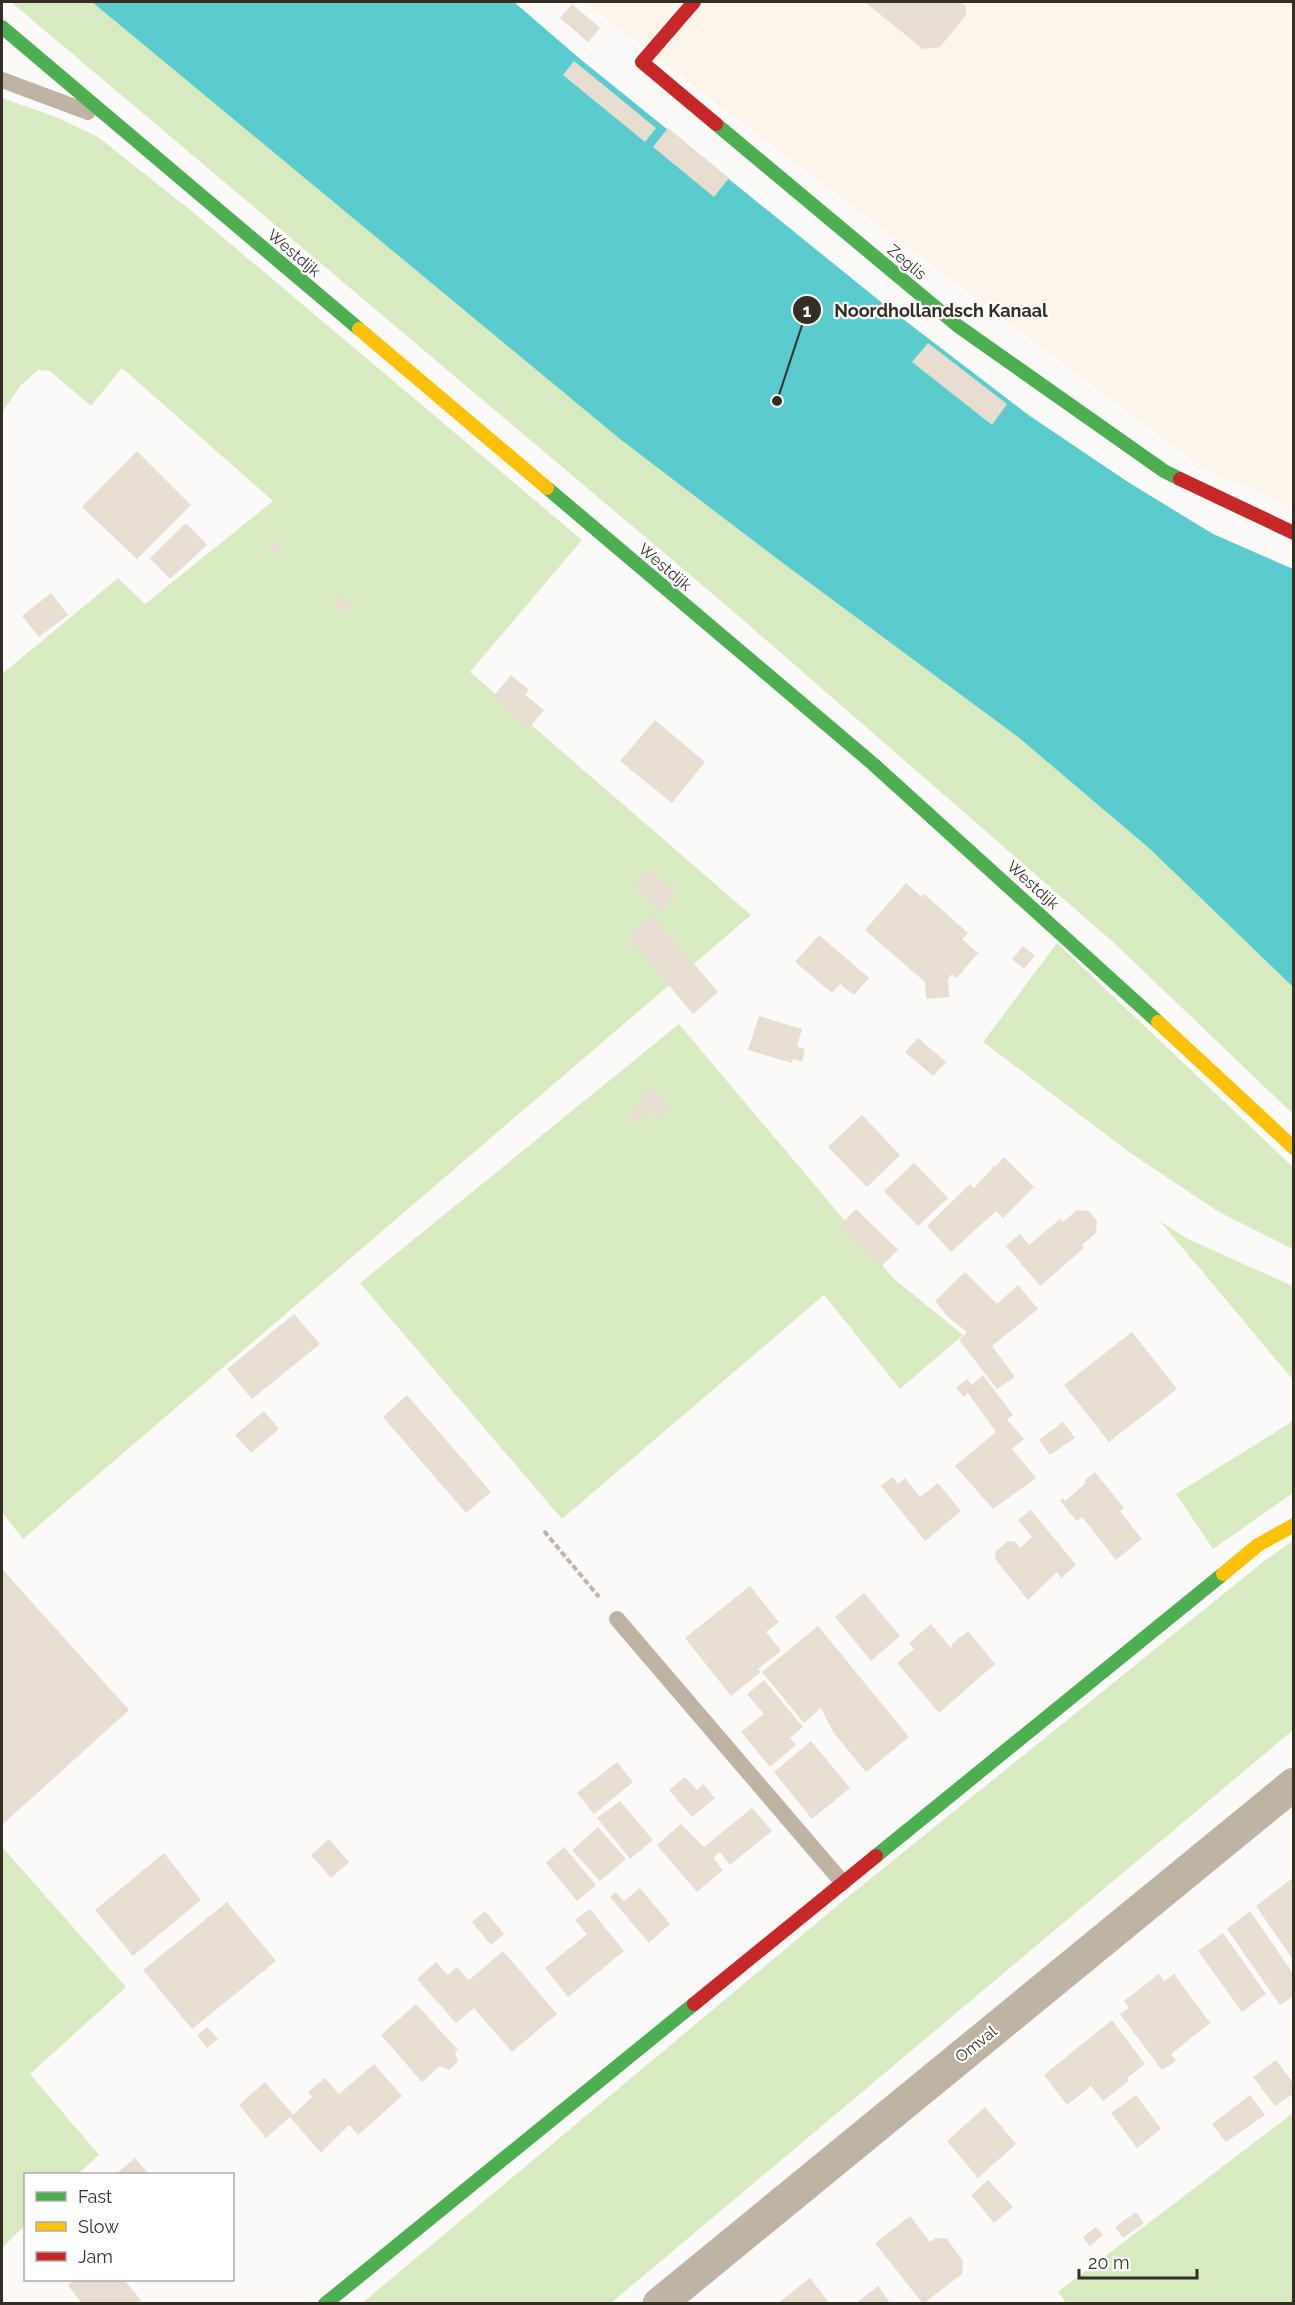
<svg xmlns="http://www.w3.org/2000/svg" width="1295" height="2305" font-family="Raleway,sans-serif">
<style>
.built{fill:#fdf4ea}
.green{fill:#d8eabf}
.water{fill:#5acccf}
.building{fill:#e7ddd0}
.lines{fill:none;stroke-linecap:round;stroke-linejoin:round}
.path{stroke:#bcb5ad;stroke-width:4;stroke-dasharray:6 3;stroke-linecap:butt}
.lane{stroke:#bfb3a4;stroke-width:16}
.street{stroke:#bfb3a4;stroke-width:33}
.fast{stroke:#4caf50;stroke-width:14}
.slow{stroke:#ffc107;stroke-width:14}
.jam{stroke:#c62828;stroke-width:14}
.labels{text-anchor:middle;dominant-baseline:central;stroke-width:4.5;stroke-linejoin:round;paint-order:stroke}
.street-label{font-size:16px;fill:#342e25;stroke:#fff}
.leader{fill:none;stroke:#342e25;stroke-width:2}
.callout-dot{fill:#342e25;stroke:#fff;stroke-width:2}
.mark-label{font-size:18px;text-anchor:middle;font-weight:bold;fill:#fff}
.callout-label{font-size:18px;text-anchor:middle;font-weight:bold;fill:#342e25;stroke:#fff;stroke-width:4.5;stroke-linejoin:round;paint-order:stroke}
</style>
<rect width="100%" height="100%" fill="#fcfaf8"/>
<polygon class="built" points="585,2 1293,2 1293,507 1203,468 689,83"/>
<g class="green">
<polygon points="11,2 92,2 620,438 776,558 1018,737 1150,849 1293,987 1293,1114 1113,942 727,606"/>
<polygon points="2,98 56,117 98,137 194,213 582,540 470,672 751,915 23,1539 2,1512 2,674 118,578 145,604 273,501 122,368 91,406 50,371 38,370 21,385 2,412"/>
<polygon points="1057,943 1293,1167 1293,1249 1219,1212 1129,1152 983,1042"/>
<polygon points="679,1024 893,1278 963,1335 900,1389 824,1295 562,1519 360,1283"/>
<polygon points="1160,1221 1188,1239 1293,1286 1293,1380"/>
<polygon points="1293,1418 1293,1493 1213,1549 1176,1494 1290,1423"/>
<polygon points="1293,1541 1293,1730 611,2303 361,2304 844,1900 1263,1562"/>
<polygon points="2,1847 126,1987 30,2074 99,2155 78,2174 26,2174 25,2225 2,2248"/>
<polygon points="1293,2113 1293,2303 1066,2303 1058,2292"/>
</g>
<polygon class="water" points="92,2 514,2 579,58 886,306 1027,414 1128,482 1213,534 1293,569 1293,987 1150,849 1018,737 776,558 620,439"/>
<g class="building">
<polygon points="865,2 960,2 966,6 966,15 940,47 923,49"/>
<polygon points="572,4 600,28 588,42 560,18"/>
<polygon points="574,61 656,128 645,142 563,75"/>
<polygon points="668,128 729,178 714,197 653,147"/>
<polygon points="928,343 1007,404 992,425 912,362"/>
<polygon points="137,451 191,505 137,559 82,507"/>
<polygon points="186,523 207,545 170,579 150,558"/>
<polygon points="270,539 283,545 279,554 266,547"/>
<polygon points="51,593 68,615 39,637 22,616"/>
<polygon points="340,594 352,605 345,612 333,602"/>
<polygon points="511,675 529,690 525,695 544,710 529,728 492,698"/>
<polygon points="655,720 705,762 672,803 620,761"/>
<polygon points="650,868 678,895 661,912 634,885"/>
<polygon points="906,883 922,897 924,894 968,933 962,939 978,953 957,978 952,974 948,979 949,997 926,999 925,982 865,930"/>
<polygon points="652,915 718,992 693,1014 627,936"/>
<polygon points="819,935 869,978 854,995 840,984 832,993 795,962"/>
<polygon points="1023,946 1035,956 1024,969 1012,959"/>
<polygon points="759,1016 802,1029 797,1046 805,1049 802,1062 793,1059 792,1063 748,1050"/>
<polygon points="918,1038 946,1062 933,1076 905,1052"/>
<polygon points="651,1086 670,1109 658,1119 652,1111 635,1124 628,1114 644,1101 639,1095"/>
<polygon points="862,1115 900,1155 867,1187 828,1147"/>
<polygon points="1004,1157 1034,1187 1003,1218 996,1211 951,1252 927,1226 970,1184 974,1188 992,1169 993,1165 995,1167"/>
<polygon points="914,1163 948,1198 918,1226 884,1191"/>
<polygon points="856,1209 898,1250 881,1267 839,1226"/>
<polygon points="1077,1210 1089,1211 1097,1221 1096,1233 1082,1245 1084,1248 1040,1286 1006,1246 1020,1234 1029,1245 1060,1219 1063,1222"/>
<polygon points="965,1272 997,1304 1018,1285 1038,1309 992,1346 1015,1377 997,1389 959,1340 967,1332 948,1317 935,1301"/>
<polygon points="294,1314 320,1344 252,1399 227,1369"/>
<polygon points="1132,1332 1177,1389 1109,1442 1064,1385"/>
<polygon points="983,1375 1013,1415 1007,1419 1024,1439 1012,1449 1036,1478 993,1509 955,1466 996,1432 968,1393 964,1397 956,1388 967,1379 972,1385"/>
<polygon points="407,1395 491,1492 466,1513 383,1417"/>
<polygon points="264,1411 279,1429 251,1453 235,1435"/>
<polygon points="1063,1422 1075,1438 1050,1455 1039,1440"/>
<polygon points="1095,1472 1124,1508 1120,1511 1142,1539 1116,1560 1082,1517 1077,1521 1060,1501 1063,1498 1065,1501 1086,1483 1084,1481"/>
<polygon points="892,1477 898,1484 905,1478 920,1497 938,1483 961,1511 925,1541 881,1486"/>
<polygon points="1031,1510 1076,1565 1061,1578 1057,1572 1028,1600 995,1559 996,1551 1008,1541 1016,1542 1020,1548 1032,1537 1018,1520"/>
<polygon points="2,1569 129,1710 2,1825"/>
<polygon points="750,1586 779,1622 766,1632 781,1651 758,1669 761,1672 731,1696 685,1638"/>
<polygon points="864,1593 900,1636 871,1661 835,1617"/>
<polygon points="931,1624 951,1648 953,1643 968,1631 995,1664 939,1713 897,1663 914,1649 909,1643"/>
<polygon points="818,1626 909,1737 866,1772 833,1732 821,1708 804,1723 762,1672"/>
<polygon points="764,1680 803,1727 790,1738 796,1745 770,1767 741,1732 764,1714 747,1694"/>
<polygon points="811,1741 850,1788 812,1819 774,1772"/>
<polygon points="617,1762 633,1782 594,1814 577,1793"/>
<polygon points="685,1777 697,1790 703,1784 715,1798 692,1817 669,1790"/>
<polygon points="620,1801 653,1840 630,1859 597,1818"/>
<polygon points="752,1808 772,1831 730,1865 720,1852 713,1858 723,1870 697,1892 657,1845 681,1824 704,1847"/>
<polygon points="598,1827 626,1859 600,1881 572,1850"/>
<polygon points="329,1839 349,1862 331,1878 311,1855"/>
<polygon points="564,1847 596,1885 577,1901 546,1863"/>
<polygon points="164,1853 201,1900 133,1956 95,1910"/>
<polygon points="1294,1877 1294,1961 1256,1906"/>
<polygon points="640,1888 670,1924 649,1943 610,1897 615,1892 624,1901"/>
<polygon points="227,1902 276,1961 192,2029 143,1970"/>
<polygon points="590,1909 624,1951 568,1997 545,1968 587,1934 575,1920"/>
<polygon points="485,1911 504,1934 491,1945 472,1922"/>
<polygon points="1250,1911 1294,1975 1294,1996 1280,2005 1227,1929"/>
<polygon points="1223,1933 1266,1994 1242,2012 1198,1951"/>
<polygon points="503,1951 557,2014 512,2052 474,2008 456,2023 417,1979 436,1962 448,1975 457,1967 469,1980"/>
<polygon points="1159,1974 1164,1981 1174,1974 1210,2023 1171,2054 1176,2061 1162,2070 1120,2014 1129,2008 1124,2001"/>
<polygon points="416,2004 458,2050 455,2052 458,2062 449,2070 440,2066 422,2082 381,2035"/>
<polygon points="1112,2020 1145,2064 1127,2078 1129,2081 1103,2101 1091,2086 1067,2105 1044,2075"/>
<polygon points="207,2027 218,2039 207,2048 197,2035"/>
<polygon points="1276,2060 1294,2084 1294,2093 1275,2106 1253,2077"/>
<polygon points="374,2064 402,2096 358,2135 349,2125 321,2153 290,2117 266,2138 239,2105 265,2082 293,2115 312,2097 308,2092 325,2078 339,2094"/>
<polygon points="1136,2095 1161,2129 1137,2148 1111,2113"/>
<polygon points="1250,2095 1265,2115 1226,2142 1212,2124"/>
<polygon points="985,2107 1016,2144 978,2178 947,2141"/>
<polygon points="135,2158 149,2174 116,2174"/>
<polygon points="988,2180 1013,2207 994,2223 971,2195"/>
<polygon points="1136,2212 1144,2223 1123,2238 1115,2227"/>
<polygon points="910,2216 930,2242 936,2238 947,2239 963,2261 962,2274 923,2304 875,2243"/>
<polygon points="1096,2227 1103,2235 1090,2246 1083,2237"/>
<polygon points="810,2278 830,2304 777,2304"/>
<polygon points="75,2280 124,2280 141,2300 137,2304 82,2304 68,2285"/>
<polygon points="878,2286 891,2304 855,2304"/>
</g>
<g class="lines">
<polyline class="path" points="544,1531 599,1597"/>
<g class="lane">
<polyline points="2,80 88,112"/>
<polyline points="617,1619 843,1883"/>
</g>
<polyline class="street" points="659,2304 1294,1784"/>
<g class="fast">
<polyline points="2,27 359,329"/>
<polyline points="716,124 958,326 1164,471 1180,479"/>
<polyline points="547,488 872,763 1158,1022"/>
<polyline points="876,1856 1223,1574"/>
<polyline points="325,2304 694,2004"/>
</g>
<g class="slow">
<polyline points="359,329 547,488"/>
<polyline points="1158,1022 1294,1148"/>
<polyline points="1223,1574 1258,1545 1294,1525"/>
</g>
<g class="jam">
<polyline points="694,2 642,62 716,124"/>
<polyline points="1180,479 1294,533"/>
<polyline points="694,2004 876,1856"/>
</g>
</g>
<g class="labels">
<g class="street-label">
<text transform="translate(294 253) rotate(40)">Westdijk</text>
<text transform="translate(907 262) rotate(40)">Zeglis</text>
<text transform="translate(665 567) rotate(40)">Westdijk</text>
<text transform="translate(1033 885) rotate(42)">Westdijk</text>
<text transform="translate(976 2044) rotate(-39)">Omval</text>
</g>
</g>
<path class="leader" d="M777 401L807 310"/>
<g class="callout-dot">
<circle cx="777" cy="401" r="6"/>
<circle cx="807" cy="310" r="15"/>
</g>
<g class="mark-label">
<text x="807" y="317">1</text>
</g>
<g class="callout-label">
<text x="941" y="317">Noordhollandsch Kanaal</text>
</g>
<rect width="1295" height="2305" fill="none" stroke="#342e25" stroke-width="6"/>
<rect x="24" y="2173" width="210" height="108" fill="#ffffff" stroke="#aeaba8" stroke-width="1.5"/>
<rect x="36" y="2192" width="30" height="9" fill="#4caf50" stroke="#aeaba8" stroke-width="1.5"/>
<text x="78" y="2203" font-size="18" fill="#342e25">Fast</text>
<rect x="36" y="2222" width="30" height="9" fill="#ffc107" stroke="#aeaba8" stroke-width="1.5"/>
<text x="78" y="2233" font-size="18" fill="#342e25">Slow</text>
<rect x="36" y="2252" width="30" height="9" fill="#c62828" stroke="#aeaba8" stroke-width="1.5"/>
<text x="78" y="2263" font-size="18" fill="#342e25">Jam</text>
<path d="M1079 2269v9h118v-9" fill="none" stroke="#342e25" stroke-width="3"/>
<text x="1088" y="2269" font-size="18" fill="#342e25" stroke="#ffffff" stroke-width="4.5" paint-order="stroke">20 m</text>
</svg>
